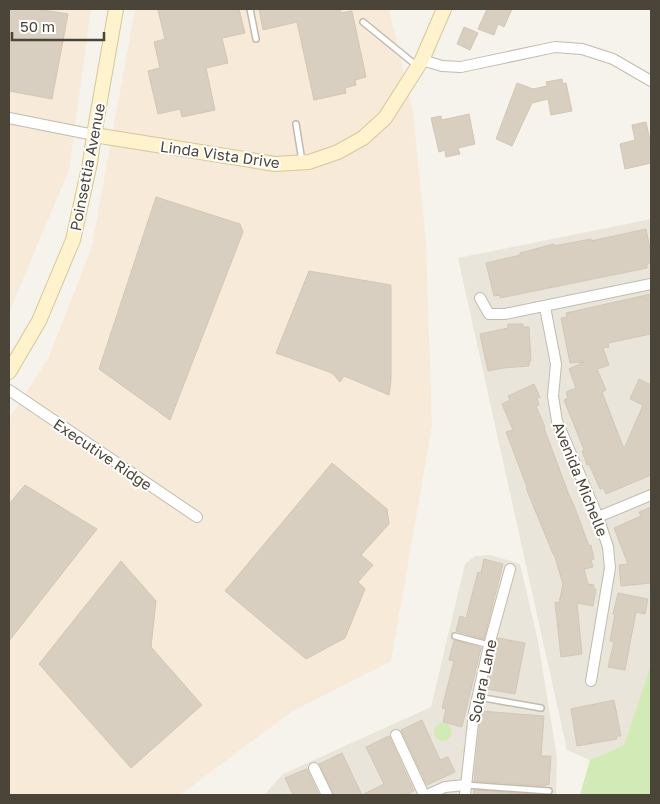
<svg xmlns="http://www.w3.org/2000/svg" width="660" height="804" font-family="'Golos Text',sans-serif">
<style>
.residential{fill:#eae5da}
.commercial{fill:#f7ead8}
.green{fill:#d2eab5}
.building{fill:#d8cfc1;stroke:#d3c7b4}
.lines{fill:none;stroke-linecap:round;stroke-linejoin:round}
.lane-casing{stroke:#c2bbae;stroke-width:8}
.street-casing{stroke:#c2bbae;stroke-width:12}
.secondary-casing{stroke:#d6c79b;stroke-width:16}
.lane{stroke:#fff;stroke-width:5}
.street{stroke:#fff;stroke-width:10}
.secondary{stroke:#fff3cd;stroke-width:14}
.labels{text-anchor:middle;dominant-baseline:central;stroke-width:4;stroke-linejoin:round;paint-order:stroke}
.street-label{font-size:15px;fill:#4b4439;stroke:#fff}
</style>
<rect width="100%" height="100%" fill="#f6f3ec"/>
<g class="residential">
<polygon points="651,219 651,664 624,745 590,760 567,750 458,258"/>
<polygon points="491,555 520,564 538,641 557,758 556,795 264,795 283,774 431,707 465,564 475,556"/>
</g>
<g class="commercial">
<polygon points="9,9 91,9 69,170 9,312"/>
<polygon points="135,9 389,9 413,112 426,242 432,426 391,661 291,712 180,795 9,795 9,419 49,357 92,246"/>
</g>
<g class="green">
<polygon points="651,664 651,795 580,795 590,760 624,745"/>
<circle cx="443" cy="732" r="9"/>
</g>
<g class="building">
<polygon points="9,9 38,9 68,14 52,99 9,91"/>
<polygon points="164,9 239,9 245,33 222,38 228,63 206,68 215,110 182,117 180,109 158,114 148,71 160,68 154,42 165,39 158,10"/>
<polygon points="259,9 340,9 341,13 352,11 366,77 355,80 356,85 345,88 346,93 314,100 297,22 263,30"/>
<polygon points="487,9 512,9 504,27 498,24 494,35 478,29"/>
<polygon points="464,27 478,33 470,50 457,44"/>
<polygon points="562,79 563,84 566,83 572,111 551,115 548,99 532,103 512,146 496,139 517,83 533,89 547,86 546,82"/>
<polygon points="469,114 475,144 458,148 460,154 446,157 445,150 439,152 431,118 441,116 442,120"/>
<polygon points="646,122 651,145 651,163 625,169 620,144 635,140 632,125"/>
<polygon points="156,197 240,224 243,232 170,420 99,369"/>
<polygon points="646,229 651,254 651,263 647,264 647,268 500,298 500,295 494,296 486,263 520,255 520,253 554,244 554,246 591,239 591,241"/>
<polygon points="309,271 391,285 391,381 389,395 344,376 340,382 332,373 276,353"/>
<polygon points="651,294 651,334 608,343 609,347 603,348 609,365 597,369 606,390 602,392 624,449 643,405 630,399 639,379 651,385 651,475 606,494 603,488 600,489 589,464 587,465 582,451 584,450 564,400 568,398 566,392 576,388 569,369 584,362 570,363 561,318 567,317 566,313"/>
<polygon points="508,324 523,324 523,327 529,327 531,361 529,361 529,366 503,368 488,371 480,334 508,328"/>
<polygon points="534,384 540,397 537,399 539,405 536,406 545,427 544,428 569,495 575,508 589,546 591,545 594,559 591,560 593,567 584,569 588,584 594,585 594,589 596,589 593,606 577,603 582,654 561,657 555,602 559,603 563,584 554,554 553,554 526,488 527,487 506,432 513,430 502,404 510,400 508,396"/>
<polygon points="332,463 387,509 389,524 361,555 373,565 358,582 365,589 345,638 306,659 225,591"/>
<polygon points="25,485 97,529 9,641 9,504"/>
<polygon points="651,507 651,583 621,586 619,565 628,564 614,528 641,516 639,512"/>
<polygon points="484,559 503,564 484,639 456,631 460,616 466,618 478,572 481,573"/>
<polygon points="121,561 156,601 151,647 202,705 131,768 39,664"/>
<polygon points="618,593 648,599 645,614 636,612 625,670 608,667 614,642 610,641 615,614 613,614"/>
<polygon points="498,638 525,643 515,694 486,689"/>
<polygon points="454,640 481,648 462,727 443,722 446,709 442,708 454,661 449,660"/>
<polygon points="614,700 621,736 616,736 617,739 577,746 571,709"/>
<polygon points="481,711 544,716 541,756 551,756 549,785 546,784 546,786 474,781"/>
<polygon points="422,720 440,760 448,757 455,772 427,785 401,730"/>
<polygon points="389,736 414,791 405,795 334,795 319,764 342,753 362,795 384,784 366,747"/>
<polygon points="306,769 307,769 319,795 293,795 285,778"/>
<polygon points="474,790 546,795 473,795"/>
</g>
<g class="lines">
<defs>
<g id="lane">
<polyline points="250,9 256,39"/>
<polyline points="363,22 417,66"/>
<polyline points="296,124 302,161"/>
<polyline points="455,636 489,645"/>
<polyline points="478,697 541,708"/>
<polyline points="466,785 549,791"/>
</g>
<g id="street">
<polyline points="422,60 442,66 461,67 555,47 582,49 613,59 651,81"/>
<polyline points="9,118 94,135"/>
<polyline points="480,298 489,314 505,314 651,284"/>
<polyline points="545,307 556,364 553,396 557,421 598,517 608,547 610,568 591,681"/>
<polyline points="9,390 197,517"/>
<polyline points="598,517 651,495"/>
<polyline points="396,735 424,795"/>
<polyline points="314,768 327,795"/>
<polyline points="427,795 445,787 466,785"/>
<polyline points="465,795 474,713 489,645 510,569"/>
</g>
<g id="secondary">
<polyline points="94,135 275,164 309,162 338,152 363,138 385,118 422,60 444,9"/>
<polyline points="9,372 39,321 73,240 90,163 94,135 116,9"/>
</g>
</defs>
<use href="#lane" class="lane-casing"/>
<use href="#street" class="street-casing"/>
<use href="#secondary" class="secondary-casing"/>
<use href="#lane" class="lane"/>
<use href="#street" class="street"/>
<use href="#secondary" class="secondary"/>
</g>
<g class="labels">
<g class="street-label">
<text transform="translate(220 154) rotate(8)">Linda Vista Drive</text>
<text transform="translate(87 167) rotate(-79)">Poinsettia Avenue</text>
<text transform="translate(103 454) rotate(34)">Executive Ridge</text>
<text transform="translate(581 479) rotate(68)">Avenida Michelle</text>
<text transform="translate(482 681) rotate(-78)">Solara Lane</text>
</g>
</g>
<rect width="660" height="804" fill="none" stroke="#4b4439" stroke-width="20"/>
<path d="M12 32v8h92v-8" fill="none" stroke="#4b4439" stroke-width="2.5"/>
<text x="20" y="32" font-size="15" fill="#4b4439" stroke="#ffffff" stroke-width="4" paint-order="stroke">50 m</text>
</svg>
